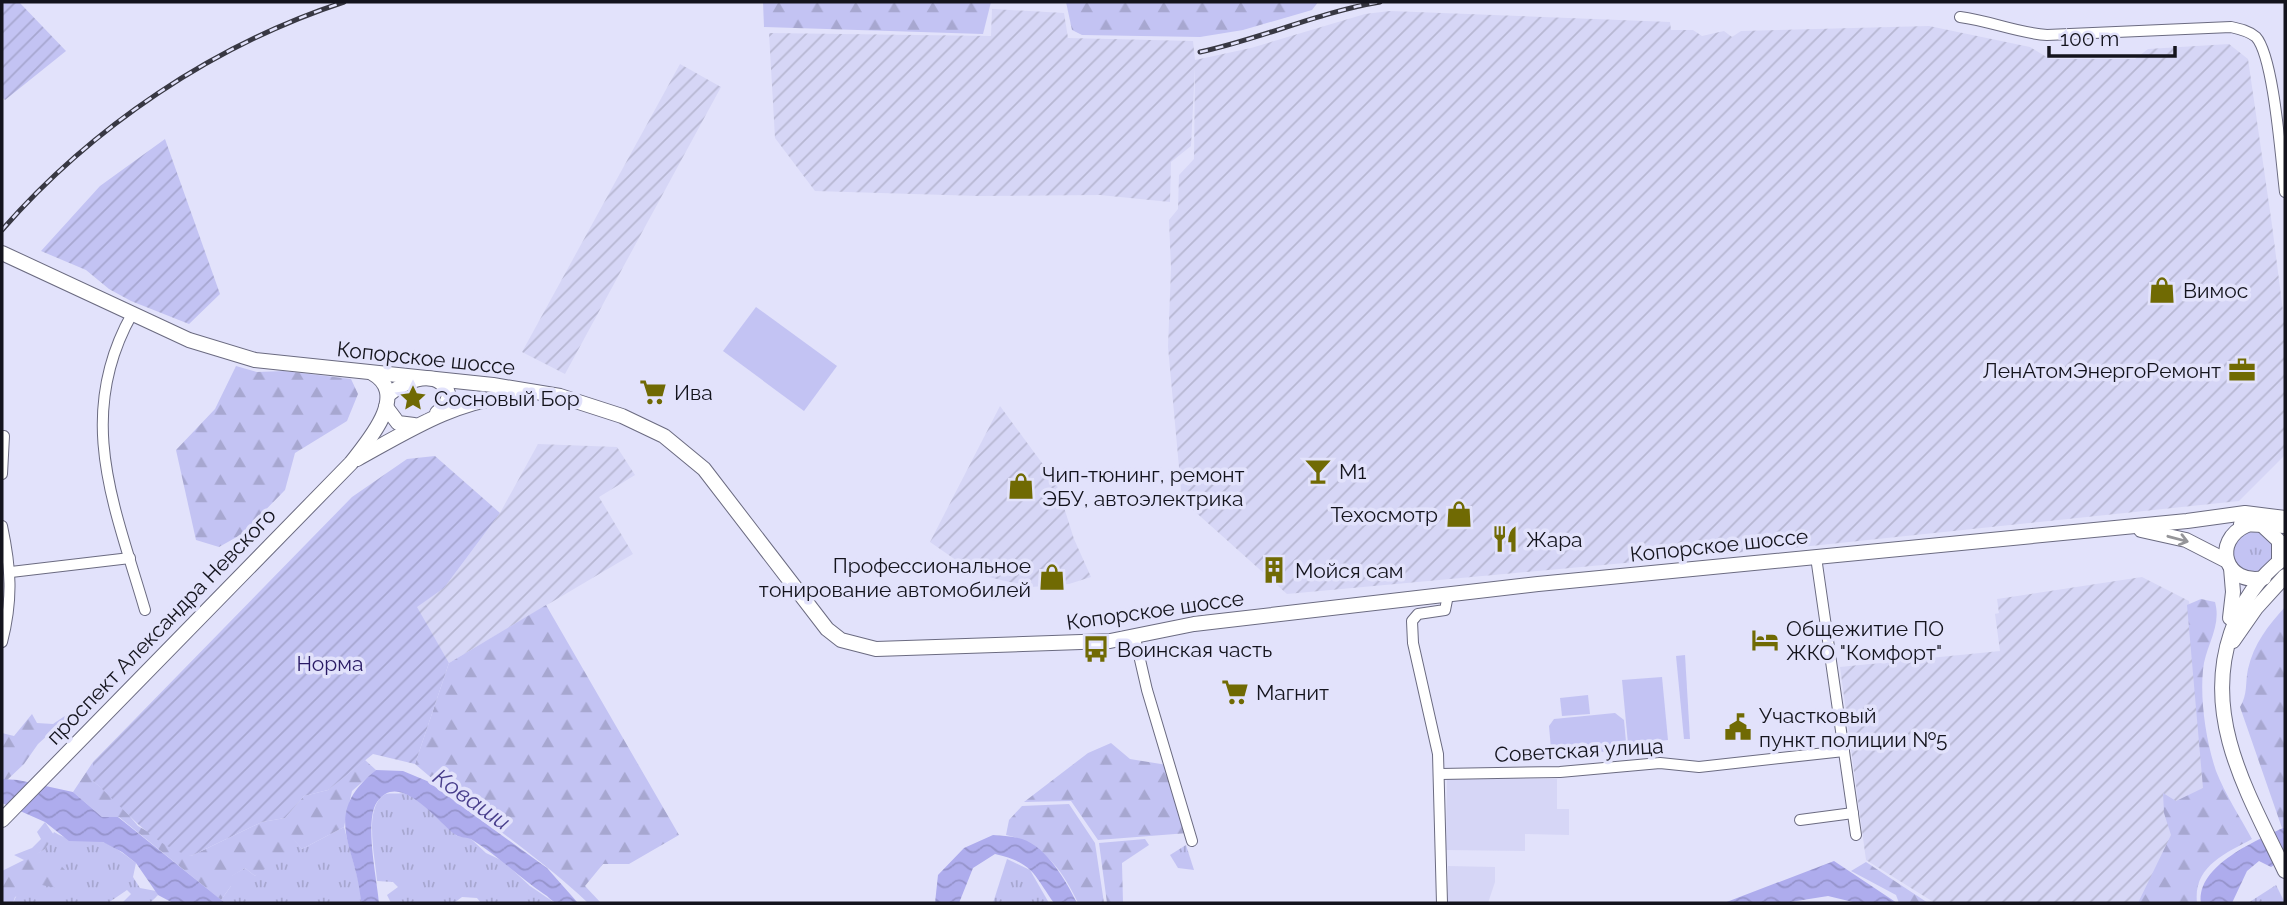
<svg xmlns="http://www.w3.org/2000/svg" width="2287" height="905" font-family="Raleway,sans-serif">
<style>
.built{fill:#d6d6f6}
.industrial{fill:url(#industrial-furrows)}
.grass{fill:url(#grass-tufts)}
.forest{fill:url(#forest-firs)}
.garden{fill:url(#garden-furrows)}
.pitch{fill:#c3c3f3}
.water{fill:url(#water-waves)}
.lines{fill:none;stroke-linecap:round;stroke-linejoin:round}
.minor-casing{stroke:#6b6b81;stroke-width:12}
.major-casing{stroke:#6b6b81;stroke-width:16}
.minor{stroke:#fff;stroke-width:10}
.major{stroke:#fff;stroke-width:14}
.rail-casing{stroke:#383843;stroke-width:5}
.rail{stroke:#e2e2fb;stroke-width:2.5;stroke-dasharray:8;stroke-linecap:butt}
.oneway{stroke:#959599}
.labels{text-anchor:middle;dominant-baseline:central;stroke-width:7;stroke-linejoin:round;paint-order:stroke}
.poi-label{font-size:21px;fill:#14141d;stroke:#e2e2fb;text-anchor:start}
.street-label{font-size:21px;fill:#14141d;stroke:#e2e2fb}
.park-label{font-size:21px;fill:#291a64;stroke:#e2e2fb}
.water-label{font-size:23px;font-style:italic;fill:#493f8c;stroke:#e2e2fb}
</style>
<defs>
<pattern id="industrial-furrows" width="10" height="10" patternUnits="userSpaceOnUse" patternTransform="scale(1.75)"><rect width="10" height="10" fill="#d6d6f6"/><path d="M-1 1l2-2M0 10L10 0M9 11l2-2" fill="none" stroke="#b7b7d2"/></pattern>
<pattern id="grass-tufts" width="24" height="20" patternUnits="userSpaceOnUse" patternTransform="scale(1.75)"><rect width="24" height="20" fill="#c3c3f3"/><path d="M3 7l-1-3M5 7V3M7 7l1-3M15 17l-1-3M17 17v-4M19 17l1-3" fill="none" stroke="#a7a7d0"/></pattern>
<pattern id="forest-firs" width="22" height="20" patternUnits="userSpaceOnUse" patternTransform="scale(1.75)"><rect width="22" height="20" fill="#c3c3f3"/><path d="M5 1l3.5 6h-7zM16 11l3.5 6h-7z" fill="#a7a7d0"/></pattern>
<pattern id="garden-furrows" width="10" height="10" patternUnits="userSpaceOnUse" patternTransform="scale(1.75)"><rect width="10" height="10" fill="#c3c3f3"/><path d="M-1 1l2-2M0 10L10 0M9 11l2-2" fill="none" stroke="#a7a7d0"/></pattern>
<pattern id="water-waves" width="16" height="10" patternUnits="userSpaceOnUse" patternTransform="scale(1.75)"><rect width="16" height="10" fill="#aeaced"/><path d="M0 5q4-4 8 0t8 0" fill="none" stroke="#9593cb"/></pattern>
</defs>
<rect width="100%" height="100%" fill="#e2e2fb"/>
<g class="built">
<polygon points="1447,778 1557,779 1557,809 1569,809 1569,835 1525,834 1525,851 1446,850"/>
<polygon points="1448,866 1495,867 1495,882 1488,903 1448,903"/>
</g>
<g class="industrial">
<polygon points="992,9 1064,13 1068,38 1193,41 1195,60 1251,48 1365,14 1390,11 1670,22 1671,30 1693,30 1702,36 1724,31 1732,37 1741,31 1929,26 2030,47 2050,59 2135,59 2148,49 2229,44 2248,59 2272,225 2285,327 2285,455 2239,501 1811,546 1287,594 1182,500 1168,347 1171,268 1169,220 1178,209 1179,175 1194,159 1195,66 1191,146 1171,162 1170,202 1100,195 979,196 815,191 775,138 769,33 991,36"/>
<polygon points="680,64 721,87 565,374 522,352"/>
<polygon points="1000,406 1056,482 1074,539 1091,577 1069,584 1031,587 976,574 930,542"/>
<polygon points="538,444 617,447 635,475 599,497 633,554 449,663 416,607 444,588 500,513"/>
<polygon points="2142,577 2189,601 2213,799 2142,903 1935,903 1866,860 1840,667 2000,651 1995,614 1999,613 1997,599"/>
</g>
<g class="grass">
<circle cx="2253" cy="552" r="20"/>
<path d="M403,793L418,799L457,836L470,838L486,853L503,861L530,886L555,903H481L477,898L462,897L454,903H391L387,895L398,887L393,882L377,881C376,861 362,805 386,794C390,793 398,794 403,793Z"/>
<polygon points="344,827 360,887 361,903 225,903 221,900 231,886 231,876 245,868 255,876 292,837 302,849"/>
<path d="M54,832C76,845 82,835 103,842C115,846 126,856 136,863L133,877L140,888L156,891L158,895L150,903H122L131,894L127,890L108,903H13L36,854L45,849Z"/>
<polygon points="1186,845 1194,870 1178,868 1170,855"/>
<polygon points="1007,859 1030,870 1049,903 993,903"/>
<polygon points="2276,885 2285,903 2248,903"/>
</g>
<g class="forest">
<polygon points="763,2 991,2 983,34 764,27"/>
<polygon points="1066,2 1318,2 1312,10 1243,30 1200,37 1082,35 1072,30"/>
<polygon points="236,366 257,372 284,371 351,379 358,394 347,421 295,453 285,490 242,534 219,547 196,540 176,450 215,409"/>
<path d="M2201,599L2215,602C2222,627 2205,646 2203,670C2200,701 2206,741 2216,771C2225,794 2240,817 2252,839C2224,854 2193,867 2197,903H2138L2171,835L2164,813L2163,793L2176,801L2203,788L2187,605Z"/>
<path d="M546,605L679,835L629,864H603L585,886L601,903H588C534,852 471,813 415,764L449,663Z"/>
<path d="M2285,607V827L2282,828L2240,707C2248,694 2245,683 2248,669C2254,643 2268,626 2285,607Z"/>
<polygon points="81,705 38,744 24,764 6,781 2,779 2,733 14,736 32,714 37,723 53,724"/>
<polygon points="1111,743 1130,759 1167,765 1188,833 1098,840 1071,801 1024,802 1088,753"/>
<polygon points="365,760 376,770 352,791 344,827 302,849 292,838 290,851 255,876 245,868 232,876 231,886 221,900 119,817 102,817 73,792 93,762 93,781 118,802 138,826 191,856 262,822 285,818 304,796 328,790"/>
<path d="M1069,804L1095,843L1104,903H1078C1063,871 1043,843 1006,835L1009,820L1022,806Z"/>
<polygon points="45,822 54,835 45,849 37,854 55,859 65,870 64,880 56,888 42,885 28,872 27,892 15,897 13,903 2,903 2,871 24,860 14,855 32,848 41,839 37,832"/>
<polygon points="1145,839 1149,845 1122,863 1123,903 1107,903 1099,843"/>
<polygon points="1866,862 1928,903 1899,903 1896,895 1851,871"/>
</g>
<g class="garden">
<polygon points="2,2 19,2 66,51 5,100 2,97"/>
<polygon points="165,139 220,294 189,324 131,301 109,289 86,270 41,251 100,186"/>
<path d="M435,456L500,513L444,588L417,607L449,663L415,764L373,754L328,790L304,796L285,818L262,822L191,856C150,845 124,807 93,781V762L352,497L407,459Z"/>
</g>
<g class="pitch">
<polygon points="756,307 837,366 804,411 723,351"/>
<polygon points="1685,655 1690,739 1684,739 1676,656"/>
<polygon points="1662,677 1668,740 1628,744 1622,680"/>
<polygon points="1588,695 1590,714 1562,716 1560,698"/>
<polygon points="1615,713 1624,720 1626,742 1620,750 1559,756 1551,749 1549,726 1554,719"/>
</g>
<g class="water">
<path d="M376,770L403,771L427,781L547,868L578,903C572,903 563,905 557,903C552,902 548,896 544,894C519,877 497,855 471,839C467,837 460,838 456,835C441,826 400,768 377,802C364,821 377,879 379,903H361C358,847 319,816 376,770Z"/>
<polygon points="2,779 18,780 73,792 102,817 118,817 225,903 173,903 158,895 136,863 122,852 103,842 69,841 45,822 2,803"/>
<path d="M2285,827V858L2271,867L2259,861L2247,871L2232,903H2201C2196,865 2258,840 2285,827Z"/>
<path d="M993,835C1002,836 1013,836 1022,839C1047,847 1066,881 1077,903H1054C1033,873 1033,863 995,854L973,868L959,903H935L938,875L964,848Z"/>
<polygon points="1834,861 1897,903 1857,903 1828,896 1784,903 1724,903"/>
</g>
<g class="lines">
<defs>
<g id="minor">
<path d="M1960,17C1991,21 2017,33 2047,35L2231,27C2240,29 2249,31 2256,37C2274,57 2281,161 2285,192"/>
<path d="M132,314C74,417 115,507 145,610"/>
<polyline points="2,474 4,436"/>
<path d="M2,526C11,568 13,599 2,642"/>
<polyline points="1816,557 1856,835"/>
<polyline points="11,572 130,558"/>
<polyline points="1135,638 1147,690 1192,841"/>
<polyline points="1440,774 1560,772 1660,763 1699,767 1844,751"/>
<polyline points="1800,820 1853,813"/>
<polyline points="1442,903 1438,754 1413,643 1412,621 1418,614 1445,610 1448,595"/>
</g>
<g id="major">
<polyline points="2,253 189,340 255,360 493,385 560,396 622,416 664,436 704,469 827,629 841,640 876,649 1110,641 1194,624 1538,584 2187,521 2245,513 2285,518"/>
<path d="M388,395C404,381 441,365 449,396L445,406L437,413"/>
<polyline points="386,407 398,423 414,425"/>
<path d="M357,459C415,427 451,403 518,394"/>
<polyline points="2241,524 2285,526"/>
<path d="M2247,525C2211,541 2225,586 2264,578"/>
<polyline points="2264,527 2279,541 2279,562"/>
<polyline points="2141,530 2186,540 2227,561"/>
<path d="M2285,557C2258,578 2242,601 2231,633C2202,719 2249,795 2285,871"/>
<polyline points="2230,618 2233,592 2231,568"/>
<polyline points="2233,641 2256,608 2285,576"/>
<path d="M2,820L351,463C368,441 410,394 372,373"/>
</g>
</defs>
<use href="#minor" class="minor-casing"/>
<use href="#major" class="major-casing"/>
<use href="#minor" class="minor"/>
<use href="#major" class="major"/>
<defs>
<g id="rail">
<path d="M1200,52C1261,39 1319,12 1380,2"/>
<path d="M2,230C92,127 213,45 344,2"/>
</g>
</defs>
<use href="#rail" class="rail-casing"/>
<use href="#rail" class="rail"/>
</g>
<defs><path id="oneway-shaft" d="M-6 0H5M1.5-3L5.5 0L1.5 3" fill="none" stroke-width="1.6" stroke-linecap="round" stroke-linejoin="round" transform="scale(1.75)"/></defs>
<use class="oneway" href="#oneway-shaft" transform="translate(2178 539) rotate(15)"/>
<defs>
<symbol id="shop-bare" viewBox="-9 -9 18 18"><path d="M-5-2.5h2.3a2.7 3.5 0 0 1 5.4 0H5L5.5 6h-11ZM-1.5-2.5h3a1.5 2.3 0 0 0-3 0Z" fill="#706a03" stroke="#e2e2fb" stroke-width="2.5" paint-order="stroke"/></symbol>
<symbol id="office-bare" viewBox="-9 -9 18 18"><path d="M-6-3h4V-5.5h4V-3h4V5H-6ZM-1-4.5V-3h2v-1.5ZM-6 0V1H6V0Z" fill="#706a03" stroke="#e2e2fb" stroke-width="2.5" paint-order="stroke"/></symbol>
<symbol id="supermarket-bare" viewBox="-9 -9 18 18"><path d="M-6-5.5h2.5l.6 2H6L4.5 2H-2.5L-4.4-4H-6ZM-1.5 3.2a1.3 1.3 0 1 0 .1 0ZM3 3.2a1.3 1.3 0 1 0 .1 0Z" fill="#706a03" stroke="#e2e2fb" stroke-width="2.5" paint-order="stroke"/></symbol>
<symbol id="sight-bare" viewBox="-9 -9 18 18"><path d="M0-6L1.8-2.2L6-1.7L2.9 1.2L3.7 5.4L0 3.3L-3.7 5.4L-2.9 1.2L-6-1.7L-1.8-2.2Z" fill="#706a03" stroke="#e2e2fb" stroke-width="2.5" paint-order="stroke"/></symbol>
<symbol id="bar-bare" viewBox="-9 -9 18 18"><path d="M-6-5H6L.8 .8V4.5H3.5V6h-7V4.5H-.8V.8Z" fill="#706a03" stroke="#e2e2fb" stroke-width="2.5" paint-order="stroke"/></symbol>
<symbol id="restaurant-bare" viewBox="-9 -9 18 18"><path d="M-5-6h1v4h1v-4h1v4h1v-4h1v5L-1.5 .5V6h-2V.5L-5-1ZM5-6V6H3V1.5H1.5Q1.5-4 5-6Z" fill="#706a03" stroke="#e2e2fb" stroke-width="2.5" paint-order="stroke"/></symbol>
<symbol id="building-bare" viewBox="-9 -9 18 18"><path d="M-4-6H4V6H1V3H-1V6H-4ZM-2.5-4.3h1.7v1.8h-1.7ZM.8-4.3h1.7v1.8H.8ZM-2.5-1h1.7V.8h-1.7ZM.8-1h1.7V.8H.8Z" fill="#706a03" stroke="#e2e2fb" stroke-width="2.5" paint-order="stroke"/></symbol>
<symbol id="hotel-bare" viewBox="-9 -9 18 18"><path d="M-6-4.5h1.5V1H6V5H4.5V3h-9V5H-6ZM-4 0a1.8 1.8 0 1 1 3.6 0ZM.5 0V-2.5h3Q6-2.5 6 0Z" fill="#706a03" stroke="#e2e2fb" stroke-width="2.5" paint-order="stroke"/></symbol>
<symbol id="bus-bare" viewBox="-9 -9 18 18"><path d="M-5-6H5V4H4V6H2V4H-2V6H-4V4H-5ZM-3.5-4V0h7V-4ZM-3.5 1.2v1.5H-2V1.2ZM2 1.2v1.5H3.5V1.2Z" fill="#706a03" stroke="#e2e2fb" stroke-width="2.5" paint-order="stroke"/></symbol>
<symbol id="civic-bare" viewBox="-9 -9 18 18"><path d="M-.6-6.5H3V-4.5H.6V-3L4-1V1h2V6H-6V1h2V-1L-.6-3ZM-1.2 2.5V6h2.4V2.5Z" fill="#706a03" stroke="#e2e2fb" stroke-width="2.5" paint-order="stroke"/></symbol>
</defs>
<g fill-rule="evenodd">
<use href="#shop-bare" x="2143" y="271" width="38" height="38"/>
<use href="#office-bare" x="2223" y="351" width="38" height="38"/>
<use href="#supermarket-bare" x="634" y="373" width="38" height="38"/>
<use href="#sight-bare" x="394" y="379" width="38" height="38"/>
<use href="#bar-bare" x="1299" y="452" width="38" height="38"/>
<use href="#shop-bare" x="1002" y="467" width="38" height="38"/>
<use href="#shop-bare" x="1440" y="495" width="38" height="38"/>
<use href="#restaurant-bare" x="1486" y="520" width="38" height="38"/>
<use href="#building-bare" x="1255" y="551" width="38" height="38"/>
<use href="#shop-bare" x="1033" y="558" width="38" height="38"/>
<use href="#hotel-bare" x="1746" y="621" width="38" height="38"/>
<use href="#bus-bare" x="1077" y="630" width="38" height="38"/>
<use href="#supermarket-bare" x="1216" y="673" width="38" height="38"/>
<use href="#civic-bare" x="1719" y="708" width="38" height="38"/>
</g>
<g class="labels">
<g class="poi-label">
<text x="2183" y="290">Вимос</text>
<text x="2221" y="370" text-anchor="end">ЛенАтомЭнергоРемонт</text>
<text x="674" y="392">Ива</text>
<text x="434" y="398">Сосновый Бор</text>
<text x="1339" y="471">М1</text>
<text x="1042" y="474">Чип-тюнинг, ремонт<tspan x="1042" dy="24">ЭБУ, автоэлектрика</tspan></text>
<text x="1438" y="514" text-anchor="end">Техосмотр</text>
<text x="1526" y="539">Жара</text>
<text x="1031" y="565" text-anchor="end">Профессиональное<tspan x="1031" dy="24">тонирование автомобилей</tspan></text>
<text x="1295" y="570">Мойся сам</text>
<text x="1786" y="628">Общежитие ПО<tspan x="1786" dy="24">ЖКО "Комфорт"</tspan></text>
<text x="1117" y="649">Воинская часть</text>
<text x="1256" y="692">Магнит</text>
<text x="1759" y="715">Участковый<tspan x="1759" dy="24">пункт полиции №5</tspan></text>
</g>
<g class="street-label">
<text transform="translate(426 358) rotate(6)">Копорское шоссе</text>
<text transform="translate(1719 545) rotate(-6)">Копорское шоссе</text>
<text transform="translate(1155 610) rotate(-8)">Копорское шоссе</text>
<text transform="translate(161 626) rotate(-46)">проспект Александра Невского</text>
<text transform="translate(1579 750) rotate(-3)">Советская улица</text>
</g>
<g class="park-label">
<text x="330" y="663">Норма</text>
</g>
<g class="water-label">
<text transform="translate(472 799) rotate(35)">Коваши</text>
</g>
</g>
<rect width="2287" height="905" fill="none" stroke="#14141d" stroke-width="7"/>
<path d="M2049 46v10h126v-10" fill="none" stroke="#14141d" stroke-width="3.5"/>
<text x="2060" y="46" font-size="21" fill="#14141d" stroke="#e2e2fb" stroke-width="5" paint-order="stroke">100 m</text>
</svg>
